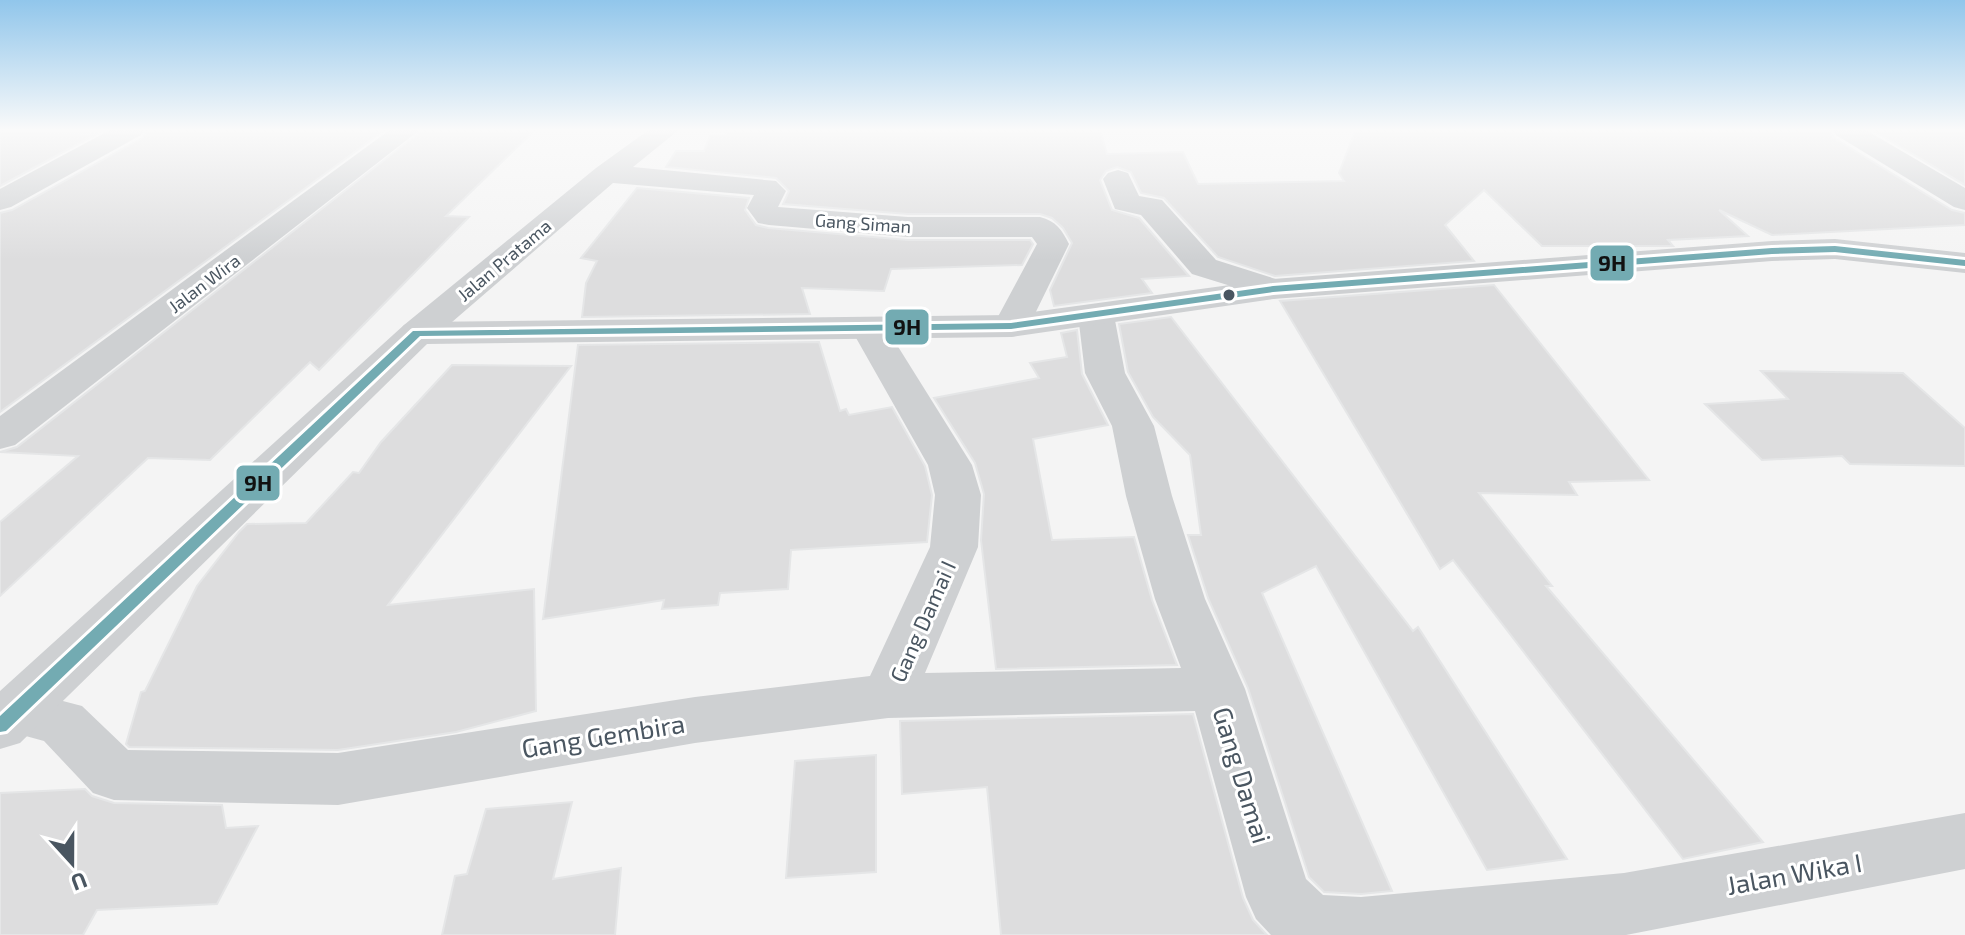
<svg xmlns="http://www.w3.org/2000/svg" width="1965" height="935" font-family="'Exo 2',sans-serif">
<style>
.building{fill:#ddddde;stroke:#e5e6e7;stroke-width:2}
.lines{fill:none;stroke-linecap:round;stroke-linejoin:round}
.minor{fill:#ced0d2;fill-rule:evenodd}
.tertiary{fill:#ced0d2;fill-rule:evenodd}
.bus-1-casing{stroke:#fff;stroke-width:6}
.bus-1{fill:#73abb2;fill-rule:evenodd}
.bus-dot{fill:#4a5661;stroke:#fff;stroke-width:3}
.labels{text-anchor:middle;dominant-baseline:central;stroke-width:6;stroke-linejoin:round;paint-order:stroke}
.far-street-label{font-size:18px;fill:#4a5661;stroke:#fff}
.street-label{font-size:22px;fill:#4a5661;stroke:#fff}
.near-street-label{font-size:26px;fill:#4a5661;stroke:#fff}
.line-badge{stroke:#fff;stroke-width:3}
.pale-badge-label{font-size:22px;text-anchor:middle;font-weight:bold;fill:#111}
</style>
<rect width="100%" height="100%" fill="#f4f4f4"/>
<g class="building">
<polygon points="148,129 386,129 0,412 0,213 12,210 142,138"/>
<polygon points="424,129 536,129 446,216 469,217 319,370 310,362 210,460 148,458 0,596 0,522 78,456 0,452 17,447"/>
<polygon points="728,129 1100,129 1107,154 1183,152 1198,184 1344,181 1339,173 1356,129 1796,129 1802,132 1830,132 1834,138 1952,210 1965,213 1965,225 1772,235 1719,210 1748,236 1668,240 1673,246 1542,246 1484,190 1445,225 1474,261 1275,276 1218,257 1164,198 1141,193 1131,172 1117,167 1106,171 1100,180 1112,210 1139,218 1189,276 1142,279 1152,293 1054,306 1050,290 1072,243 1063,228 1052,218 1040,214 908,214 783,204 789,191 776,178 666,167 676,151 704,151 710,135 725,135"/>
<polygon points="1929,129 1936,132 1965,132 1965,185 1872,130"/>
<polygon points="0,131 97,134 0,186"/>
<polygon points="637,188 749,198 745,210 756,225 768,228 908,240 1030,240 1033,244 1022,265 891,269 884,291 802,288 810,314 582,317 586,283 597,261 581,258"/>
<polygon points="1494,285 1649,480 1569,482 1577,495 1479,493 1552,586 1546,586 1763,842 1683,859 1453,560 1440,569 1280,301"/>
<polygon points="1171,317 1413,631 1418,627 1567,859 1487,870 1316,566 1262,593 1392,891 1361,894 1324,892 1309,877 1248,688 1208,598 1188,535 1201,535 1190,455 1153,417 1128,372 1119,324"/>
<polygon points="1077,330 1082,374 1108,425 1033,439 1052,540 1134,537 1152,600 1177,665 996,669 981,540 984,494 975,463 934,398 1039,378 1030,363 1067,357 1061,333"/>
<polygon points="819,342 840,411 846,409 849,415 892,407 925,466 932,495 927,542 791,550 788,589 720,593 718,605 662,609 664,600 543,619 578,345"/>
<polygon points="452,365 571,366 388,605 534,589 536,711 456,732 338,750 129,747 126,744 141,692 145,691 197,586 239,532 247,524 306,523 353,472 359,473 381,442"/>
<polygon points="1761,371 1903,373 1965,428 1965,466 1850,464 1842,456 1762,460 1705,404 1788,399"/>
<polygon points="1193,714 1243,898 1253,920 1267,935 1001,935 987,787 902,794 900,721"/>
<polygon points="876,755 876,872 786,878 795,761"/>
<polygon points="85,789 92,796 114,803 222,805 226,828 258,826 217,904 97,910 83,935 0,935 0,793"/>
<polygon points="572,802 553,879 621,868 615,935 442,935 455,876 467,874 486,809"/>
</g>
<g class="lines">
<g class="minor">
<polygon points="112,129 145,129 141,135 11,207 0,210 0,189"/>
<polygon points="391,129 421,129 15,445 0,449 0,416"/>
<path d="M650,129H680L633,167L776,181L786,191L778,207L908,217H1040C1056,221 1062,230 1069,244L1029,326L1024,334L1011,337L998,334L993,326L1037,244L1032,237H908L769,225L758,223L747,208L754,195L613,183L430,341L417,344L404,341L398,333L404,325L596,168Z"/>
<polygon points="1832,129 1864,129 1965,188 1965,210 1954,207 1836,135"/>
<polygon points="1118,170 1128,173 1139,196 1162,200 1216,260 1285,282 1290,289 1285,296 1273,299 1192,274 1141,215 1115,209 1103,179 1108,173"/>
<polygon points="1096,304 1109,307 1114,315 1125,373 1154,426 1172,496 1205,599 1245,689 1306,879 1323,895 1361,897 1624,873 1965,813 1965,869 1626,935 1271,935 1256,919 1246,897 1195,711 888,718 695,743 338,805 114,800 93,793 44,741 0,729 0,693 13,688 82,706 128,750 338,753 695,697 870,676 930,547 935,495 928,465 851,329 856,321 869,318 882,321 972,465 981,495 978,547 925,673 1181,668 1155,599 1126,496 1112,426 1085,373 1078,315 1083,307"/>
</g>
<polygon class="tertiary" points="1835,239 1965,253 1965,273 1835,259 1772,261 1273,299 1011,337 427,344 20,743 0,749 0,691 404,325 417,322 1011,315 1273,279 1772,241"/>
<defs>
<polygon id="bus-1" points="1835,246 1965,260 1965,266 1835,252 1772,254 1273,292 1011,329 420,336 6,731 0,732 0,716 413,331 1011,323 1273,286 1772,248"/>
</defs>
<use href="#bus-1" class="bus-1-casing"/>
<use href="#bus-1" class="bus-1"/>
</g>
<linearGradient id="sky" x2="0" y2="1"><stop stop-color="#91c6eb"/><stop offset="0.5" stop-color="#fafafa"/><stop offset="1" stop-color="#fafafa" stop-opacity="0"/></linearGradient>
<rect width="1965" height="260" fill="url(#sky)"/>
<circle class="bus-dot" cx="1229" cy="295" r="7"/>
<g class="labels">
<g class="far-street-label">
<text transform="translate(863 223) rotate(4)">Gang Siman</text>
<text transform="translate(504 260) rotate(-40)">Jalan Pratama</text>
<text transform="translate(204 283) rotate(-37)">Jalan Wira</text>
</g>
<g class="street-label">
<text transform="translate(922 621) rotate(-66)">Gang Damai I</text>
</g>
<g class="near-street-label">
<text transform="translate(603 735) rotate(-9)">Gang Gembira</text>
<text transform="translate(1243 775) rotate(73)">Gang Damai</text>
<text transform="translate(1794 873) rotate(-10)">Jalan Wika I</text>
</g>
</g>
<g class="line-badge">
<rect x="1589" y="244" width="46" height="38" rx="8" fill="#73abb2"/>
<rect x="884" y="308" width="46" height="38" rx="8" fill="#73abb2"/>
<rect x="235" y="464" width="46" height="38" rx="8" fill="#73abb2"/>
</g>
<g class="pale-badge-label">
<text x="1612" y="271">9H</text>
<text x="907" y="335">9H</text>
<text x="258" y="491">9H</text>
</g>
<g transform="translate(72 863) rotate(159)" stroke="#ffffff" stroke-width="6" paint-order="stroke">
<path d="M0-6L14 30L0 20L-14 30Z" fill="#4a5661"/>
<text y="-12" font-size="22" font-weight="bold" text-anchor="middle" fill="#4a5661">U</text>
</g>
</svg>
